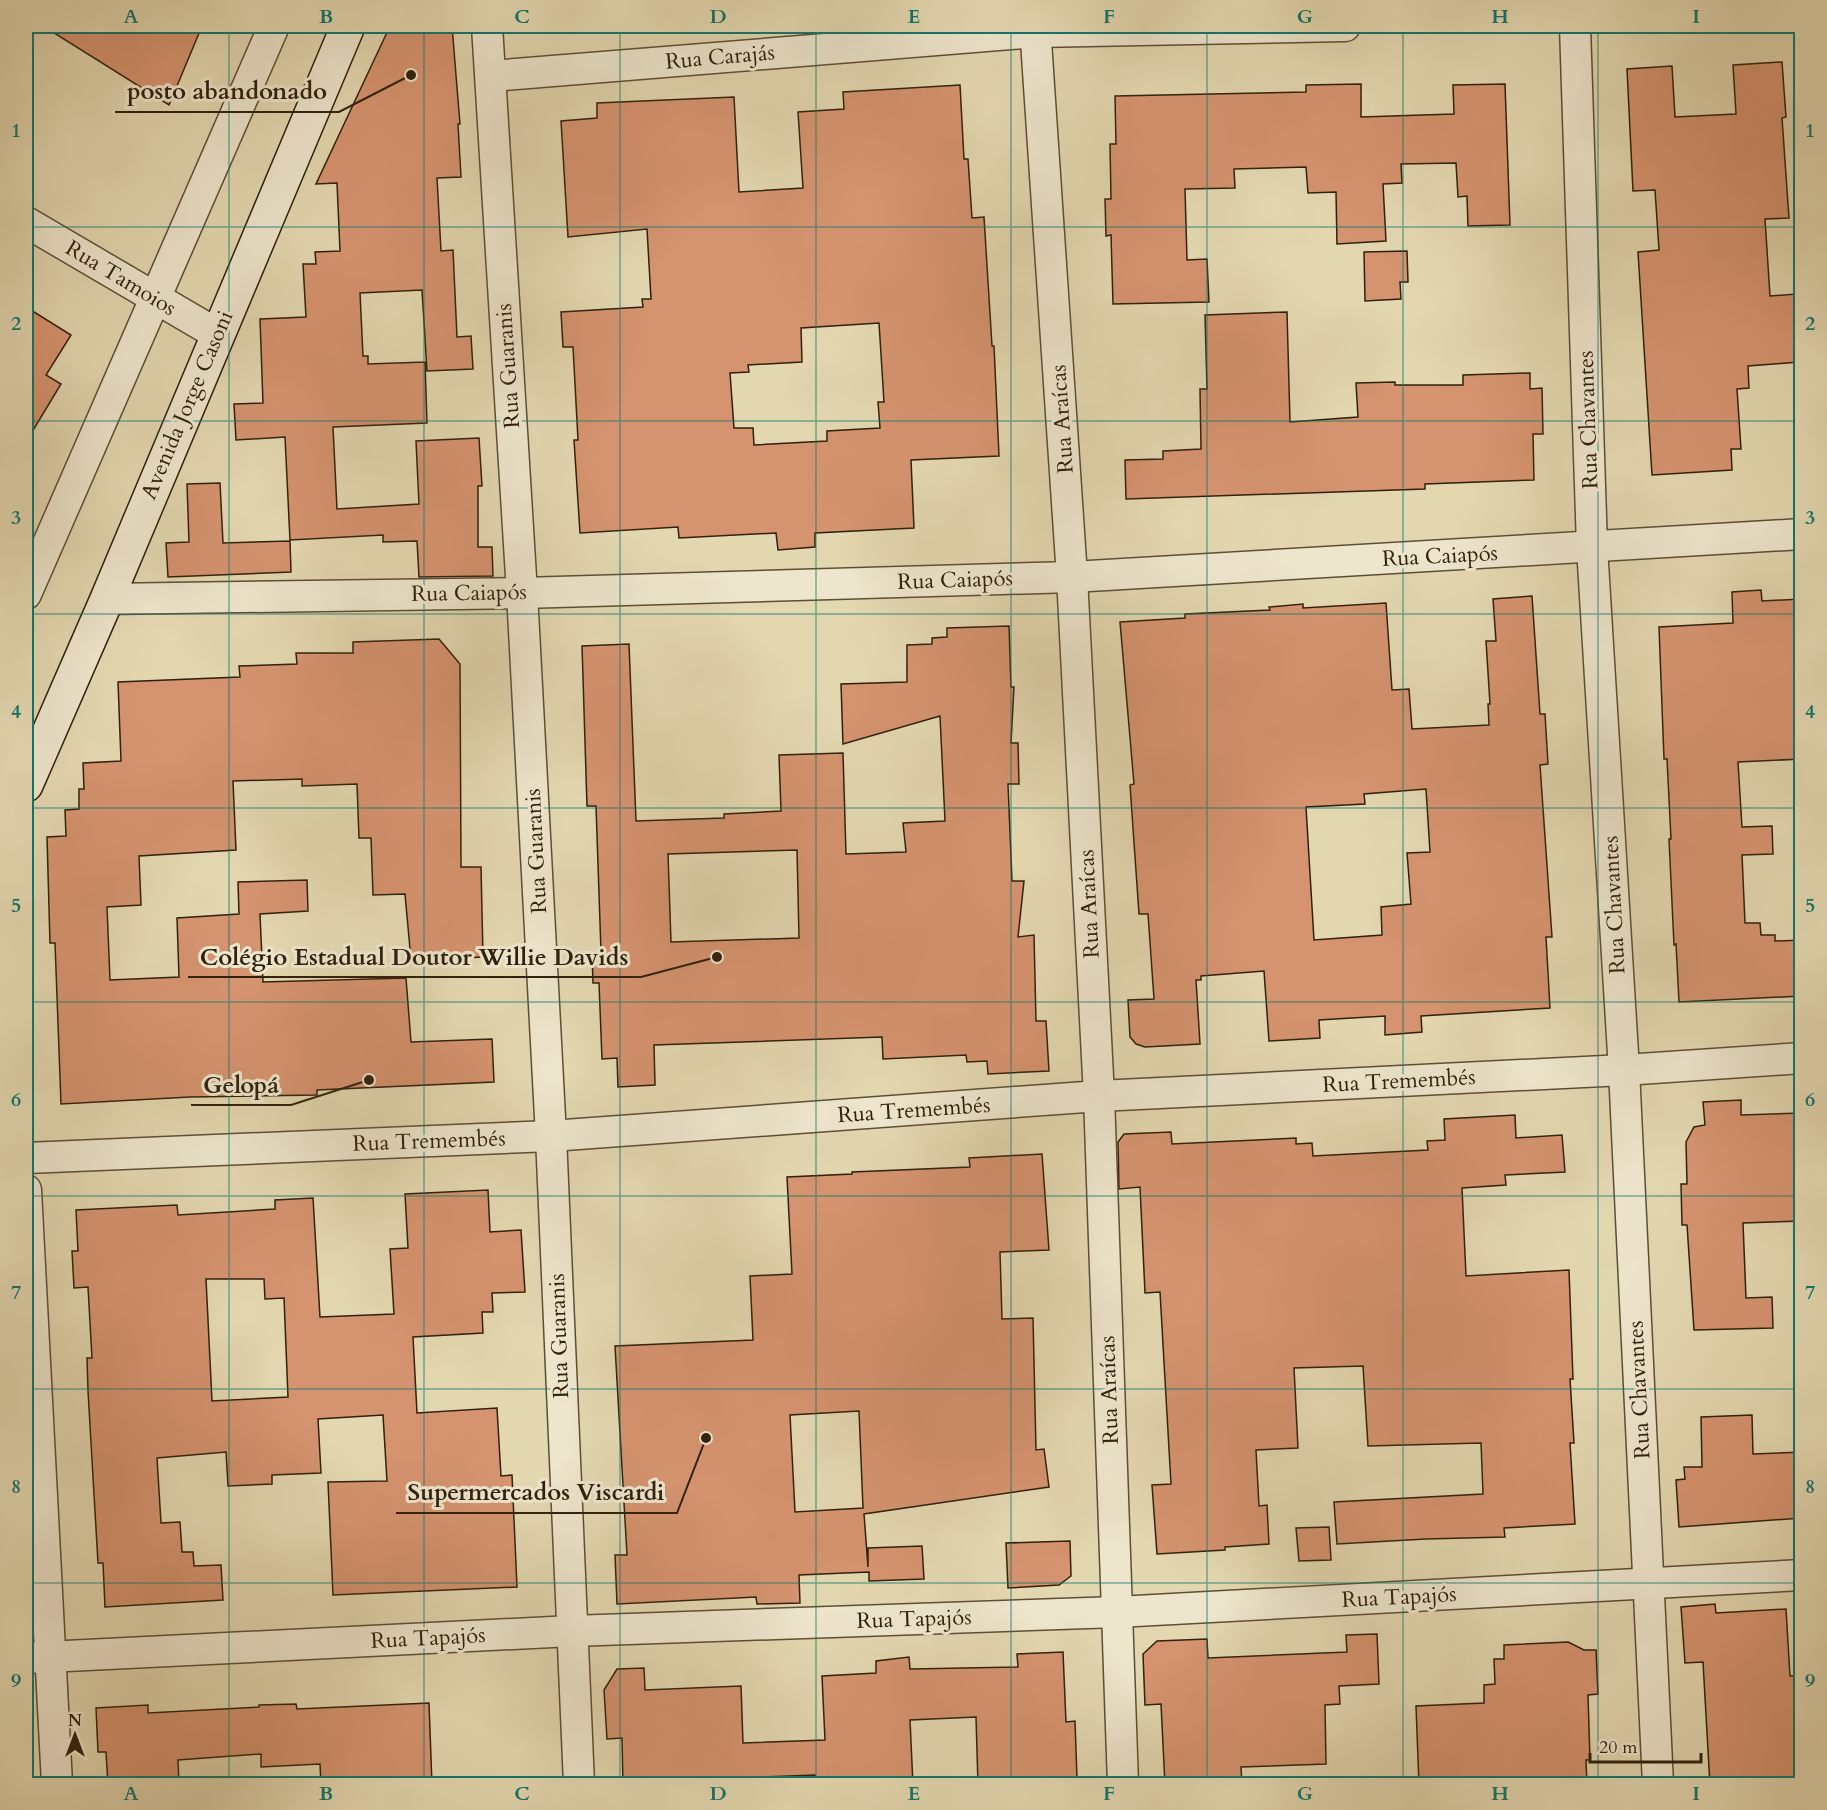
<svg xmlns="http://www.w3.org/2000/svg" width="1827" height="1810" font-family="Cardo,serif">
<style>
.building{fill:#d5936f;stroke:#30210c;stroke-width:1.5;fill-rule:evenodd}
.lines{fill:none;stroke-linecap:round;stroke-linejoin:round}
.street-casing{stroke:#5d4e35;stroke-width:33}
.secondary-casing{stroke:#30210c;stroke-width:36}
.street{stroke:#ede5cc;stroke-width:30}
.secondary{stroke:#ede5cc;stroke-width:33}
.grid{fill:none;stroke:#0f766e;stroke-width:1.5;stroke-opacity:0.55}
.labels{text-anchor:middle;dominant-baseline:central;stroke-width:6;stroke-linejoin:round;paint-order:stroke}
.street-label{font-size:22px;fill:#30210c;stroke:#ede5cc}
.leader{fill:none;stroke:#30210c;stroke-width:2}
.callout-dot{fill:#30210c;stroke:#ede5cc;stroke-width:2}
.callout-label{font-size:24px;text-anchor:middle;font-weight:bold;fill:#30210c;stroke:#ede5cc;stroke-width:6;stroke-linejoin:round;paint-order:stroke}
.neatline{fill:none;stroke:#0f766e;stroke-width:2}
.grid-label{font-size:20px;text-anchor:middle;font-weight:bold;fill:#0f766e}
</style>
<rect width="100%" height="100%" fill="#e3d7b0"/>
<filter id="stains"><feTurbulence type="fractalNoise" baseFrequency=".00333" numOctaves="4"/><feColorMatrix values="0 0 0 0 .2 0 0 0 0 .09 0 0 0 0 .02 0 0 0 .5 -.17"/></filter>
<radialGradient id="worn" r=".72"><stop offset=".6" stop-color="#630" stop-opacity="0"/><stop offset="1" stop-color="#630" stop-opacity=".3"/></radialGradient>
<g class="building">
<polygon points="43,26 202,26 169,105"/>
<polygon points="390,26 452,26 460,124 458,124 461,177 437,178 441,251 453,250 457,337 471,336 473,369 427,371 422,290 360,293 363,356 368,356 368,364 425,362 427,423 333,427 337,509 419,504 416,441 479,438 482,486 478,486 478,547 492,547 493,576 419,577 417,541 383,542 383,535 290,540 285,437 236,440 234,404 263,403 260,319 306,317 303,264 316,264 315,252 340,251 337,183 316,184"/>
<polygon points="1782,62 1786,117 1782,118 1789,218 1765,219 1770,296 1796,294 1799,362 1748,366 1749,388 1737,389 1741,449 1731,449 1732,470 1652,475 1638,252 1659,250 1655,190 1633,191 1627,69 1672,66 1675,117 1736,114 1733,65"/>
<polygon points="1361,84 1361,117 1454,114 1453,85 1505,84 1510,225 1468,226 1467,196 1458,197 1456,163 1401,164 1402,183 1383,184 1386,241 1337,244 1336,192 1308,193 1306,167 1234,169 1235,188 1185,189 1187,260 1207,259 1209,302 1113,304 1111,235 1106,236 1105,199 1111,199 1110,144 1116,144 1115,96 1306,92 1306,85"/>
<path d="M960,85L964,159H968L972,218L984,217L992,346H994L999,456L911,460L914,528L815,533V547L778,550L776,533L679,538L678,527L580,533L574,440H578L573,347H563L561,312L643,307L642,299H651L647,229L568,237L561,121L597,118V103L734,97L739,192L803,188L798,112L844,109L843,92ZM879,323L884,402H878L880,428L827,431V441L754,445L753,428H734L730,373L749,372L748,365L802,362L801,328Z"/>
<polygon points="1407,251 1408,282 1400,282 1401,299 1365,301 1364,252"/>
<polygon points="26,307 71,335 46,375 61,384 26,442"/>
<polygon points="1287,312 1290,422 1358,417 1356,383 1395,382 1395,385 1463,385 1463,375 1530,373 1530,389 1542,388 1543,434 1533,434 1534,480 1425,484 1425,489 1126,499 1125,460 1163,459 1163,451 1201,449 1200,389 1207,389 1205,315"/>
<polygon points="220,483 223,543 290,541 291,572 168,577 166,543 189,542 187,484"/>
<polygon points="1761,590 1762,601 1802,599 1802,759 1738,762 1742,827 1772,826 1773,854 1742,855 1745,923 1760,923 1761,935 1775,935 1775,941 1802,940 1802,996 1679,1002 1676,944 1674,945 1669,839 1671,839 1667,759 1664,759 1659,627 1733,623 1732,592"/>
<path d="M1532,596L1540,714H1545L1548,764L1540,765L1552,937H1546L1550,1008L1421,1016L1422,1032L1385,1035V1016L1319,1020L1320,1038L1269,1041L1264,971L1201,976V980H1196L1200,1044L1145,1047L1136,1044L1130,1037L1128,1000L1154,999L1148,914H1139L1130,785L1134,784L1120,622L1185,618V614L1270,610L1269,607L1303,604V608L1386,603L1392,690L1409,689L1412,729L1489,725L1488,704H1490L1486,641H1496L1493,599ZM1426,789L1430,852L1407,853L1411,904L1381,907L1382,935L1314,940L1306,807L1365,804L1364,794Z"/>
<path d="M1009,626L1011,687H1014L1011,743H1018L1019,784H1008L1012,881H1024L1018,937L1034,935L1036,1021H1046L1049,1071L988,1074L987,1061L967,1062L966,1055L883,1059L882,1037L654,1045L655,1085L618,1087L617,1058L602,1059L599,983H593L592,952H601L596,806H587L582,646L629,644L636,821L724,818V814L781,811L779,755L843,753L846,854L906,852L903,823L945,821L940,716L843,744L841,684L907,682V645L932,644V638L947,637V628ZM797,850L799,938L671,942L668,854Z"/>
<polygon points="439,639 460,664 461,867 481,867 483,957 411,960 405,894 373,895 371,838 359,838 357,784 302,786 302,779 233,781 236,850 139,856 141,905 107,907 110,980 179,977 177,918 239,914 238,882 307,880 308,911 260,914 263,982 406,978 411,1042 492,1039 494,1082 317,1090 317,1095 190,1097 61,1104 55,943 50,943 47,837 66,836 65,810 79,809 79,789 84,789 83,763 121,761 118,682 240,677 239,666 297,664 296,653 353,653 353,642"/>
<polygon points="1741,1100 1741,1115 1802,1113 1802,1221 1743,1223 1746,1298 1772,1297 1773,1328 1694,1330 1687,1225 1682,1225 1681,1184 1687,1184 1686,1142 1694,1127 1705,1125 1703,1102"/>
<polygon points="1515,1115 1516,1138 1562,1135 1565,1172 1505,1175 1506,1185 1462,1188 1466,1276 1569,1270 1573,1379 1570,1379 1574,1443 1570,1443 1575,1524 1504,1528 1505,1537 1426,1539 1337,1544 1334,1502 1483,1494 1481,1443 1368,1446 1363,1366 1294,1368 1298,1448 1256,1450 1259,1506 1267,1505 1269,1544 1225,1547 1225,1550 1157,1554 1152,1485 1171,1484 1160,1292 1145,1293 1140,1187 1119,1189 1118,1142 1124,1134 1171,1132 1172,1144 1296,1138 1296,1144 1312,1143 1313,1156 1428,1150 1427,1141 1445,1140 1444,1119"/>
<path d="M1042,1154L1049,1250L1000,1252L1002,1319L1033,1318L1036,1450L1044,1449L1049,1487L864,1514L868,1567V1548L922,1546L924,1579L869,1581V1572L799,1575L800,1603L757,1604L756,1597L617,1604L615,1555H627L615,1346L753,1340L750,1276L792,1274L787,1177L852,1174V1172L970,1167L969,1158ZM859,1411L863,1508L795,1512L790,1415Z"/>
<path d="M488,1190L490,1232L521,1230L525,1292L492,1293L493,1312H482L483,1333L413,1337L417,1413L497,1408L501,1476L512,1475L517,1587L333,1595L328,1482L387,1481L383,1415L318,1419L321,1473L272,1475V1484L228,1486L226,1452L157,1458L161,1523L180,1522L182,1552H193L194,1566L221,1565L223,1600L105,1607L103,1563H98L88,1391L87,1358H92L88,1287L74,1288L72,1251H78L76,1210L177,1205L178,1215L275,1209V1200L313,1198L320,1317L394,1314L390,1249L408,1248L405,1194ZM206,1279H264L265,1299L284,1298L288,1397L212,1401Z"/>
<polygon points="1752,1415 1753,1454 1802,1452 1802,1518 1679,1527 1676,1480 1685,1479 1684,1467 1702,1467 1701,1417"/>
<polygon points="1329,1527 1331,1560 1299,1561 1296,1528"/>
<polygon points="1070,1541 1071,1576 1059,1585 1008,1588 1006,1543"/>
<polygon points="1715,1604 1716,1613 1786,1609 1790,1676 1802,1675 1802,1785 1710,1785 1703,1662 1685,1663 1681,1607"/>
<polygon points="1377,1634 1379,1684 1339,1686 1340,1704 1325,1705 1326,1764 1241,1767 1242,1785 1165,1785 1161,1704 1145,1705 1143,1654 1157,1641 1207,1639 1208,1658 1347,1652 1346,1635"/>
<polygon points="1568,1642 1584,1650 1596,1650 1598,1694 1588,1695 1590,1760 1586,1760 1587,1785 1419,1785 1416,1706 1484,1703 1484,1685 1495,1684 1494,1659 1504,1659 1504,1645"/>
<polygon points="1063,1652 1066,1722 1075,1721 1077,1778 1072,1778 1072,1785 978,1785 976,1717 910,1720 913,1785 816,1785 815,1775 734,1778 735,1785 623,1785 622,1738 607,1739 604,1690 617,1669 644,1668 645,1690 741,1686 743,1743 825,1740 822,1676 876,1673 876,1661 909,1657 910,1669 1018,1667 1017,1654"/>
<polygon points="429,1703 432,1785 321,1785 320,1764 261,1767 261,1754 178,1760 179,1785 108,1785 106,1752 98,1752 96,1708 148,1705 148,1713 259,1707 259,1705 296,1704 297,1709"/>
</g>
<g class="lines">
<defs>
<g id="street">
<polyline points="487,26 522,593 551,1136 579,1784"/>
<polyline points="1035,26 1072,577 1099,1096 1123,1784"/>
<polyline points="1575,26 1592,547 1624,1070 1658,1784"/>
<polyline points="491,76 1036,32 1345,26"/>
<polyline points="26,222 217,334"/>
<polyline points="26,594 274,26"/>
<polyline points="107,599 522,593 1072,577 1802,534"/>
<polyline points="26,1158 551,1136 1099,1096 1624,1070 1802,1058"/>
<polyline points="26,1190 57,1784"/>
<polyline points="26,1658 572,1631 1117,1612 1802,1575"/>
</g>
<polyline id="secondary" points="26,785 107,599 348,26"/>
</defs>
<use href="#street" class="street-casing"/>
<use href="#secondary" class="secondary-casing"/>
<use href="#street" class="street"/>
<use href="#secondary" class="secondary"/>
</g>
<path class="grid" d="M229,26V1784M424,26V1784M620,26V1784M816,26V1784M1011,26V1784M1207,26V1784M1403,26V1784M1598,26V1784M26,227H1802M26,421H1802M26,614H1802M26,808H1802M26,1002H1802M26,1196H1802M26,1389H1802M26,1583H1802"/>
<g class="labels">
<g class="street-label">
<text transform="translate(720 57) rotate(-5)">Rua Carajás</text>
<text transform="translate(121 278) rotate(31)">Rua Tamoios</text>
<text transform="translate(508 366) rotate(-94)">Rua Guaranis</text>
<text transform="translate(187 405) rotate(-67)">Avenida Jorge Casoni</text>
<text transform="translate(1062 419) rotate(-94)">Rua Araícas</text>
<text transform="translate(1588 420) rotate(-92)">Rua Chavantes</text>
<text transform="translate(1440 556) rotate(-3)">Rua Caiapós</text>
<text transform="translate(955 580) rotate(-2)">Rua Caiapós</text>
<text transform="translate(469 593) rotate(-1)">Rua Caiapós</text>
<text transform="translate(536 851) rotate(-93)">Rua Guaranis</text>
<text transform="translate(1089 904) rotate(-93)">Rua Araícas</text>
<text transform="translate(1614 905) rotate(-93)">Rua Chavantes</text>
<text transform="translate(1399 1081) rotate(-3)">Rua Tremembés</text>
<text transform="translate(914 1110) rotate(-4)">Rua Tremembés</text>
<text transform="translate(429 1141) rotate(-2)">Rua Tremembés</text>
<text transform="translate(559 1336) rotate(-92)">Rua Guaranis</text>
<text transform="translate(1109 1390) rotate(-92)">Rua Araícas</text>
<text transform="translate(1639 1390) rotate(-93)">Rua Chavantes</text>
<text transform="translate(1399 1597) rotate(-3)">Rua Tapajós</text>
<text transform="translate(914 1619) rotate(-2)">Rua Tapajós</text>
<text transform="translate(428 1638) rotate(-3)">Rua Tapajós</text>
</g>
</g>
<path class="leader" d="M411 75L339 112H115M717 957L641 977H188M369 1080L291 1105H191M706 1438L677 1513H396"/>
<g class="callout-dot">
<circle cx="411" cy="75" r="6"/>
<circle cx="717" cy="957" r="6"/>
<circle cx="369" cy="1080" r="6"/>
<circle cx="706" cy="1438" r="6"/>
</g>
<g class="callout-label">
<text x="227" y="99">posto abandonado</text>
<text x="414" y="965">Colégio Estadual Doutor Willie Davids</text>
<text x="241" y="1093">Gelopá</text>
<text x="536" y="1500">Supermercados Viscardi</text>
</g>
<rect width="1827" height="1810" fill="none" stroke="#e3d7b0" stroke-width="66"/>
<g transform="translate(75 1735)" stroke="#ede5cc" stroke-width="4.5" paint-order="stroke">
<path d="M0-4.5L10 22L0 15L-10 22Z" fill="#30210c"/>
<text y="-9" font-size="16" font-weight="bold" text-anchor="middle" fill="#30210c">N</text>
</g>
<path d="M1590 1753v9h111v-9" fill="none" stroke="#30210c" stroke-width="3"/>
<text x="1599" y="1753" font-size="18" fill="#30210c" stroke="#ede5cc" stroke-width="4.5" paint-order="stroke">20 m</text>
<rect x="33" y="33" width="1761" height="1744" class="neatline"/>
<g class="grid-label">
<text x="131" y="23">A</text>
<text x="326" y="23">B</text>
<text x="522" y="23">C</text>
<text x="718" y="23">D</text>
<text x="914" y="23">E</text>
<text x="1109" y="23">F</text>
<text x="1305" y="23">G</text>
<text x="1500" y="23">H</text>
<text x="1696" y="23">I</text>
<text x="16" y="137">1</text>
<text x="1810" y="137">1</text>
<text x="16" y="330">2</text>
<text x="1810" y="330">2</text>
<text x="16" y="524">3</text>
<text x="1810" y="524">3</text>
<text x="16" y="718">4</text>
<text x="1810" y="718">4</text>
<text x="16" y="912">5</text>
<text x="1810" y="912">5</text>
<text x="16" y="1106">6</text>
<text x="1810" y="1106">6</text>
<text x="16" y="1299">7</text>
<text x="1810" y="1299">7</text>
<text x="16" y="1493">8</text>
<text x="1810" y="1493">8</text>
<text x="16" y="1687">9</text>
<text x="1810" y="1687">9</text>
<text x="131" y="1800">A</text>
<text x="326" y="1800">B</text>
<text x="522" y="1800">C</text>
<text x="718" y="1800">D</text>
<text x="914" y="1800">E</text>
<text x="1109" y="1800">F</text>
<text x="1305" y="1800">G</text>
<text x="1500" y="1800">H</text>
<text x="1696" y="1800">I</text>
</g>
<rect width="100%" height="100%" filter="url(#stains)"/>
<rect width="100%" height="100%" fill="url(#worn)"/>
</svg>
